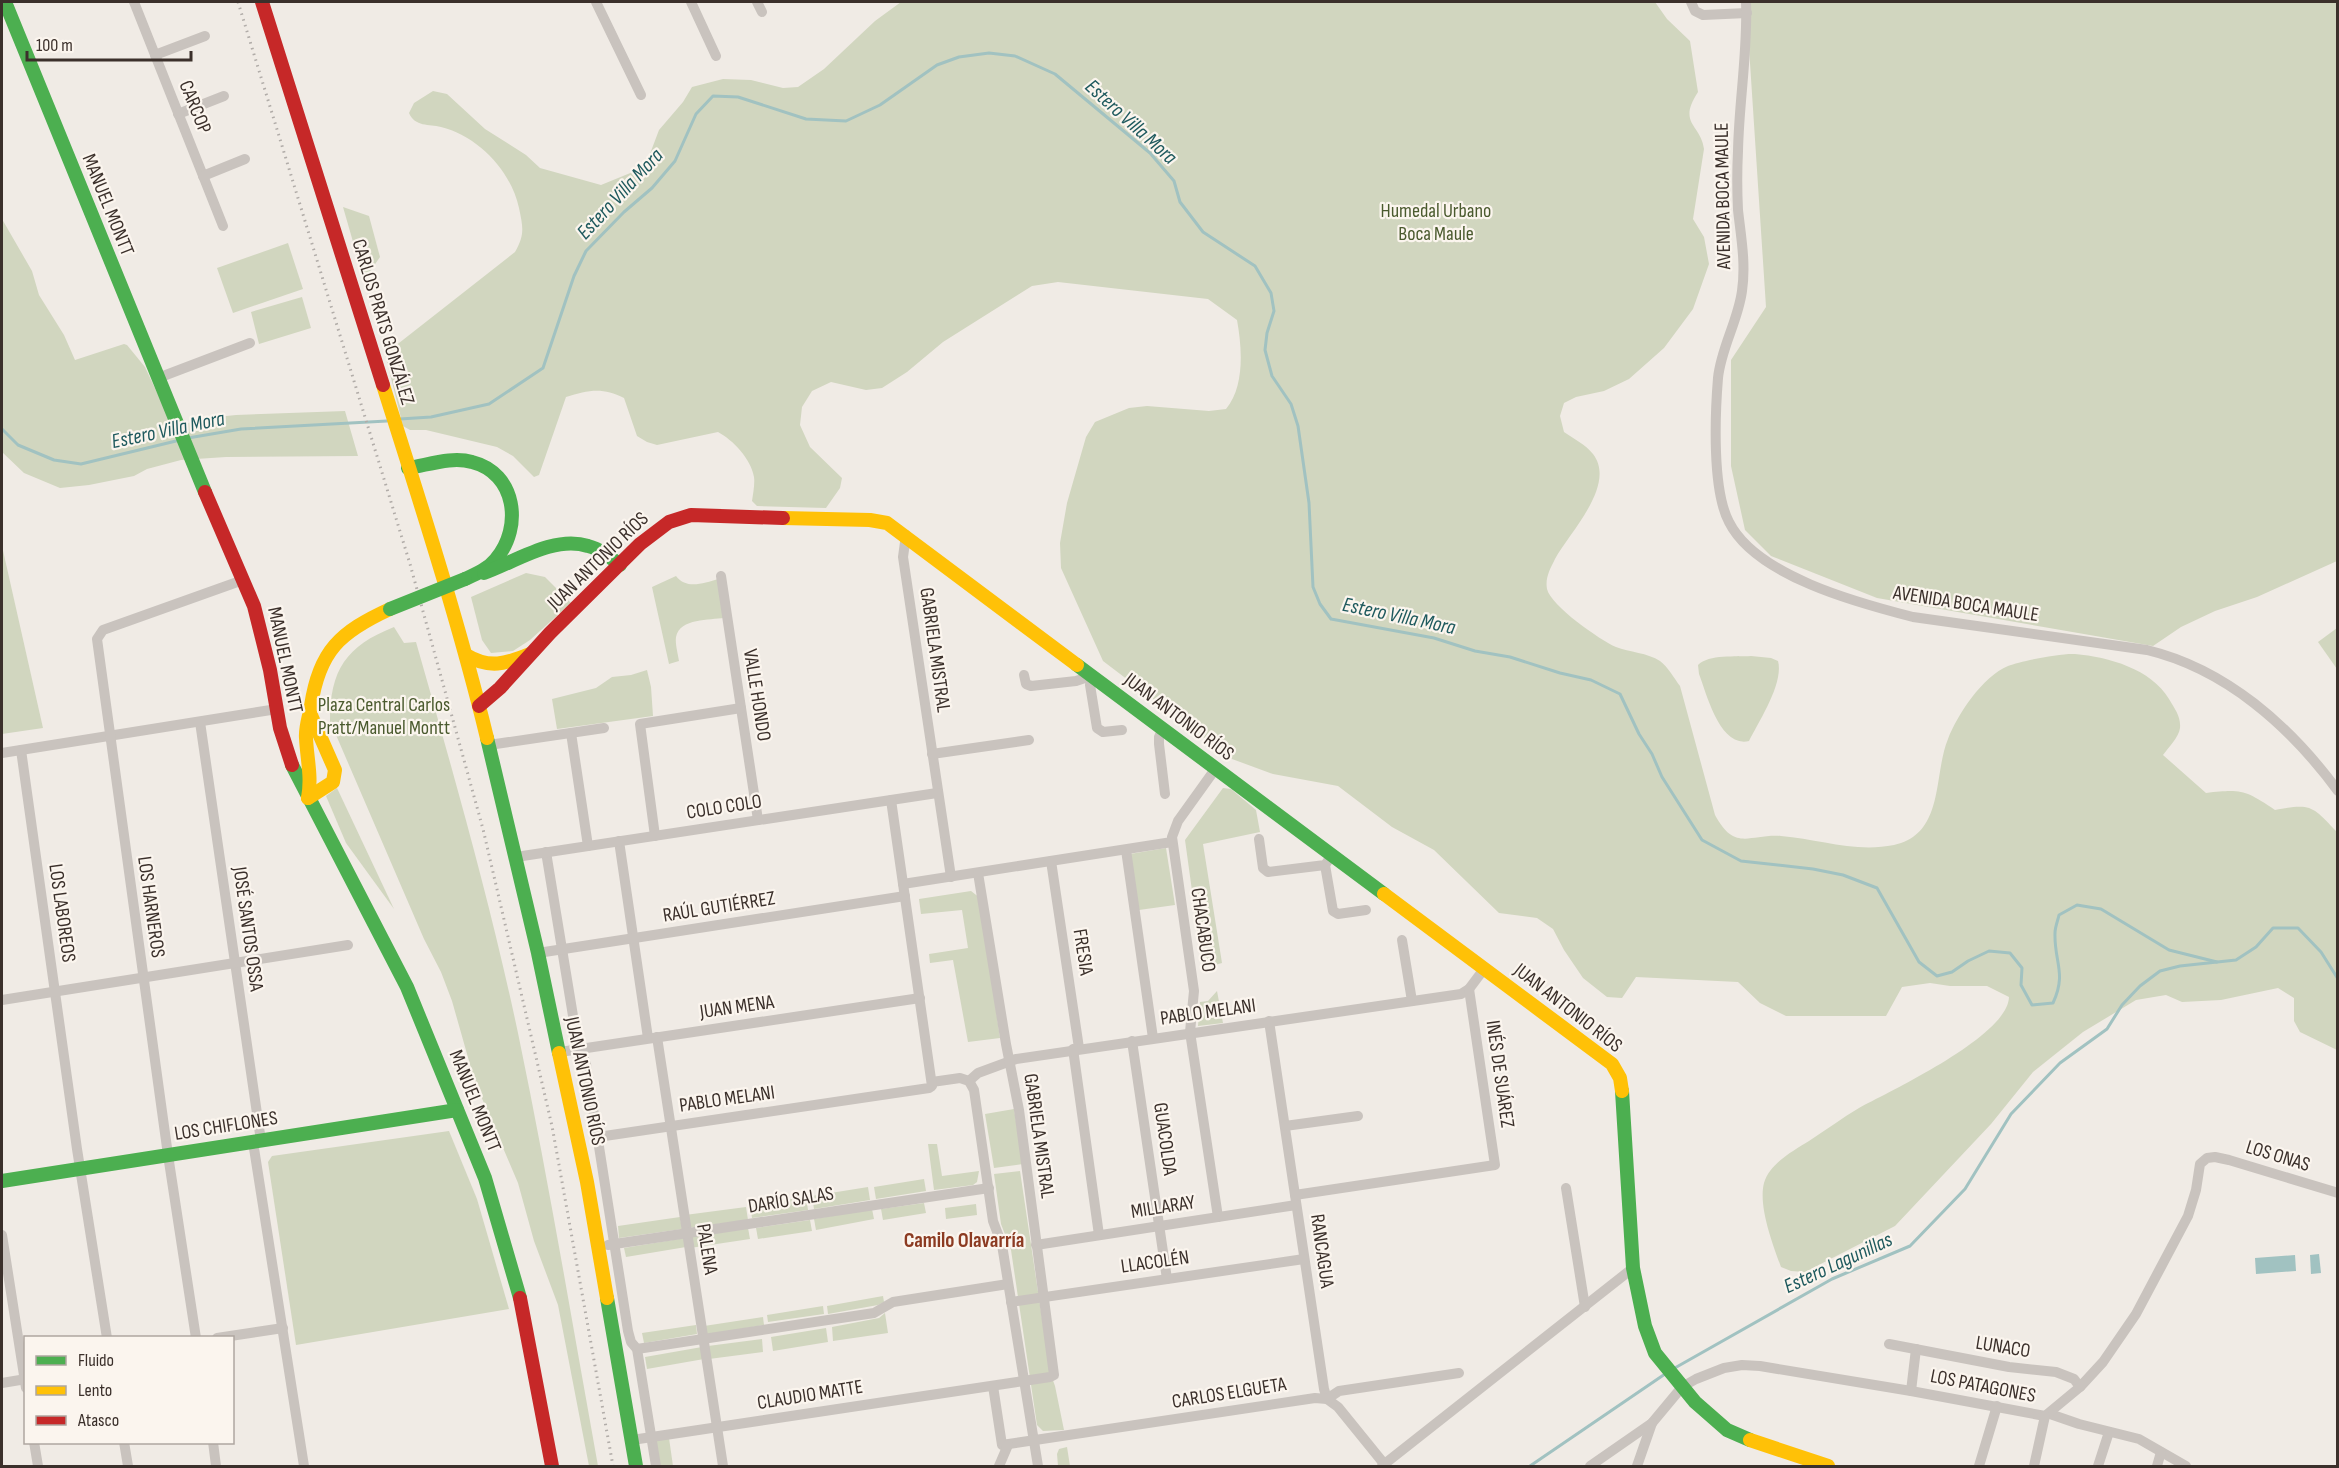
<svg xmlns="http://www.w3.org/2000/svg" width="2339" height="1468" font-family="'Sofia Sans Condensed',sans-serif">
<style>
.green{fill:#d1d6bf}
.water{fill:#a1c2c1}
.lines{fill:none;stroke-linecap:round;stroke-linejoin:round}
.stream{stroke:#a1c2c1;stroke-width:3}
.street{stroke:#c9c3be;stroke-width:10}
.fast{stroke:#4caf50;stroke-width:14}
.slow{stroke:#ffc107;stroke-width:14}
.jam{stroke:#c62828;stroke-width:14}
.rail{stroke:#b1aca8;stroke-width:3;stroke-dasharray:1.5 4.5;stroke-linecap:butt}
.fast-bridge{stroke:#4caf50;stroke-width:14}
.labels{text-anchor:middle;dominant-baseline:central;stroke-width:4.5;stroke-linejoin:round;paint-order:stroke}
.street-label{font-size:20px;fill:#3b302b;stroke:#fbf5ee}
.park-label{font-size:20px;fill:#4a5a2e;stroke:#fbf5ee}
.water-label{font-size:21px;font-style:italic;fill:#1f5a5e;stroke:#fbf5ee}
.neighbourhood-label{font-size:21px;font-weight:bold;fill:#8c3b22;stroke:#fbf5ee}
</style>
<rect width="100%" height="100%" fill="#f0ebe5"/>
<g class="green">
<path d="M901,2H1655L1667,19L1690,41L1698,92C1677,124 1701,124 1704,149L1693,219L1704,237L1709,264L1693,309L1664,348L1629,379L1604,391L1576,397L1564,403L1560,416L1564,432C1574,439 1585,444 1593,454C1617,485 1569,533 1555,559C1550,569 1545,578 1547,589C1551,606 1600,640 1616,647C1629,652 1648,653 1660,661C1668,667 1674,678 1680,686L1715,815C1735,852 1749,834 1781,836C1819,839 1855,853 1894,845C1945,834 1933,775 1948,739C1957,715 1983,676 2008,666C2021,661 2061,653 2075,654C2109,657 2151,669 2169,699C2175,709 2181,717 2180,728C2179,737 2168,748 2163,755L2206,793C2242,789 2245,790 2275,810C2312,803 2312,806 2337,832V1050L2300,1032L2294,1021V998L2278,988L2221,1000L2182,1002L2166,995L2136,1000L2083,1032L2033,1072L1991,1124L1895,1226L1805,1272L1791,1271L1781,1267C1773,1245 1758,1206 1764,1183C1770,1163 1793,1151 1809,1141C1826,1130 1842,1118 1859,1108C1892,1090 2008,1036 2009,997L1987,986H1950L1930,983L1902,987L1886,1016H1786L1760,1003L1738,982L1636,977L1622,998L1607,997L1583,978L1564,950L1553,929L1537,918L1499,913L1434,850L1392,827L1338,786L1273,774L1232,759L1103,661L1061,568L1060,543L1067,503L1086,437L1095,422L1129,408L1147,406L1209,411L1226,409C1245,387 1242,347 1237,320L1208,299L1058,282L1032,286L943,342L907,372L882,388L866,390L831,382L812,391L802,407L800,425L810,447L842,478L840,488L826,508L757,506L752,501C753,494 755,484 754,477C751,459 733,440 718,432L657,445L647,442L637,436L624,398C603,387 588,390 566,397L539,475L534,477L513,456L497,447L426,430H410L403,426L385,354L515,252C525,235 523,227 519,208C511,171 478,136 441,127C429,124 415,127 409,113L414,103L433,91L447,94L485,129L526,155L540,168L601,185L645,167L659,130L683,102L692,87L723,79L751,80L783,88L798,87L824,69L875,21Z"/>
<polygon points="1746,2 2337,2 2337,561 2257,597 2215,611 2181,627 2153,646 1877,598 1771,556 1745,530 1731,466 1731,360 1766,307"/>
<polygon points="343,207 369,216 380,257 364,280"/>
<polygon points="2,219 32,271 39,295 64,335 75,360 124,344 127,345 145,367 174,429 198,419 236,415 345,411 358,456 226,457 181,460 147,469 134,476 89,485 60,488 24,473 2,452"/>
<polygon points="288,243 303,289 233,313 217,268"/>
<polygon points="302,297 311,328 259,344 251,312"/>
<polygon points="2,546 43,728 2,734"/>
<polygon points="526,573 545,577 571,603 530,640 513,651 491,653 482,640 471,597"/>
<path d="M676,576C687,590 703,583 719,579L724,618C710,620 680,618 676,637C675,644 678,654 679,661L669,664L652,587Z"/>
<path d="M394,627L404,643L416,642C453,772 490,901 518,1033C548,1177 572,1322 598,1466H589L558,1305L534,1241L518,1183L475,1082L452,1001L441,972L424,939L330,721C330,670 346,646 394,627Z"/>
<polygon points="2337,628 2337,669 2318,642"/>
<path d="M1751,656L1771,658L1778,661C1784,683 1759,721 1749,741C1720,748 1707,695 1699,674L1698,665C1709,654 1736,657 1751,656Z"/>
<polygon points="647,670 651,687 653,716 557,729 552,699 596,688 612,677 631,675"/>
<polygon points="337,788 394,909 346,843 326,796"/>
<polygon points="1223,788 1231,789 1256,810 1260,832 1203,844 1222,963 1215,965 1202,963 1185,840"/>
<polygon points="1166,848 1175,905 1139,910 1130,854"/>
<polygon points="971,891 980,898 1000,1038 968,1042 953,960 930,963 929,954 968,948 962,910 921,914 919,899"/>
<polygon points="1217,991 1223,1023 1198,1026 1200,1002 1208,1001"/>
<polygon points="1014,1109 1023,1164 994,1168 985,1114"/>
<polygon points="449,1131 477,1199 509,1309 296,1345 268,1162 272,1156"/>
<polygon points="928,1144 937,1144 942,1176 979,1171 977,1182 973,1185 934,1190"/>
<polygon points="1020,1171 1050,1372 1055,1386 1064,1430 1043,1431 1037,1425 1011,1250 1001,1224 994,1174"/>
<polygon points="924,1179 926,1191 876,1199 874,1187"/>
<polygon points="868,1187 870,1200 814,1209 812,1196"/>
<polygon points="806,1197 808,1210 752,1218 750,1205"/>
<polygon points="924,1203 926,1213 883,1220 881,1209"/>
<polygon points="976,1204 977,1215 946,1219 945,1208"/>
<polygon points="746,1207 748,1220 686,1228 685,1215"/>
<polygon points="872,1209 874,1219 816,1230 814,1219"/>
<polygon points="680,1217 682,1229 619,1238 618,1226"/>
<polygon points="810,1220 812,1231 758,1239 756,1228"/>
<polygon points="748,1228 750,1239 690,1248 688,1236"/>
<polygon points="685,1238 686,1247 626,1257 624,1248"/>
<polygon points="883,1296 884,1302 878,1305 828,1314 827,1306"/>
<polygon points="823,1306 824,1314 768,1322 767,1315"/>
<polygon points="885,1313 888,1333 833,1341 832,1327 879,1318"/>
<polygon points="763,1317 764,1325 705,1335 704,1326"/>
<polygon points="696,1325 697,1334 644,1343 642,1333"/>
<polygon points="826,1328 828,1342 773,1351 771,1337"/>
<polygon points="762,1339 763,1352 709,1359 708,1346"/>
<polygon points="702,1347 704,1359 647,1369 645,1357"/>
<polygon points="669,1438 673,1466 653,1466 651,1440"/>
<polygon points="1067,1447 1070,1466 1058,1466 1057,1454 1059,1449"/>
</g>
<g class="water">
<polygon points="2319,1254 2321,1273 2311,1274 2310,1255"/>
<polygon points="2295,1255 2296,1271 2256,1274 2255,1258"/>
</g>
<g class="lines">
<g class="stream">
<path d="M400,419L431,417L489,404L543,368L574,276L586,251L624,212L652,188L675,161L696,114L713,96L738,97L806,119L846,121L880,105L937,65L959,57L989,53L1015,56L1055,74L1150,153L1174,181L1180,202L1203,232L1255,266L1271,293L1274,311L1267,333L1265,350L1272,376L1291,404L1298,426L1309,503L1313,587L1320,604L1331,619L1434,638L1475,651L1510,657L1560,673L1591,680L1620,694L1639,734L1652,754L1662,777L1702,840L1741,861L1813,869L1843,875L1877,888L1919,962L1937,976L1952,972L1968,961L1989,951L2010,953L2022,968L2021,985L2032,1005L2053,1003C2067,973 2054,962 2055,933C2055,927 2058,920 2059,915L2077,905L2101,909L2169,950L2217,962"/>
<polyline points="2,429 18,445 54,460 81,464 176,441"/>
<polyline points="188,438 241,429 387,421"/>
<polyline points="1673,1369 1832,1279 1910,1246 1965,1189 2011,1114 2060,1063 2107,1029 2122,1005 2140,986 2160,971 2180,966 2236,960 2256,947 2273,928 2298,928 2321,952 2338,979"/>
<polyline points="1530,1466 1665,1374"/>
</g>
<g class="street">
<polyline points="134,2 223,226"/>
<polyline points="596,2 641,95"/>
<polyline points="691,2 716,56"/>
<polyline points="757,2 762,12"/>
<polyline points="1691,2 1695,11 1703,15 1747,13"/>
<path d="M1746,2C1748,51 1739,101 1738,151C1737,170 1737,190 1738,210C1741,237 1746,263 1742,291C1738,321 1721,348 1718,378C1715,415 1712,490 1729,522C1756,576 1858,603 1913,617L2147,650C2226,669 2290,726 2338,791"/>
<polyline points="155,55 205,36"/>
<polyline points="178,114 224,96"/>
<polyline points="203,176 245,159"/>
<polyline points="158,378 250,343"/>
<polyline points="906,535 903,557 951,877"/>
<polyline points="721,576 758,820"/>
<polyline points="1024,675 1026,684 1031,686 1076,681 1091,676"/>
<polyline points="1091,676 1090,685 1097,728 1103,732 1122,730"/>
<polyline points="200,722 261,1141"/>
<polyline points="1163,729 1159,737 1159,744 1165,794"/>
<polyline points="571,733 588,846"/>
<polyline points="489,745 604,728"/>
<polyline points="21,750 77,1149 107,1338"/>
<polyline points="2,753 277,709"/>
<polyline points="932,754 1029,740"/>
<polyline points="1216,768 1178,821 1172,837 1194,991 1190,1032 1218,1217"/>
<polyline points="655,836 640,724 741,708"/>
<polyline points="1259,839 1263,868 1268,872 1325,865 1332,855"/>
<polyline points="619,841 648,1038"/>
<polyline points="1126,850 1153,1038"/>
<polyline points="546,852 577,1040 586,1064 628,1331 631,1342 637,1349 656,1466"/>
<polyline points="516,857 937,793"/>
<polyline points="1051,861 1079,1048"/>
<polyline points="1325,865 1333,911 1338,914 1366,910"/>
<polyline points="903,884 1172,842"/>
<polyline points="1402,940 1412,1001"/>
<polyline points="538,953 905,896"/>
<polyline points="2,1000 348,945"/>
<polyline points="1269,1021 1324,1389 1327,1399 1338,1407 1385,1465"/>
<polyline points="657,1037 723,1466"/>
<polyline points="1132,1041 1167,1279"/>
<polyline points="1073,1049 1099,1235"/>
<polyline points="560,1052 920,998"/>
<polyline points="969,1081 978,1073 1016,1059 1461,994 1469,989 1484,969"/>
<polyline points="969,1081 974,1090 993,1221 1002,1245 1038,1466"/>
<polyline points="932,1082 960,1078 969,1081"/>
<polyline points="1285,1126 1358,1116"/>
<polyline points="598,1137 929,1088 932,1086 891,800"/>
<polyline points="253,1142 304,1466"/>
<polyline points="1566,1188 1585,1307"/>
<polyline points="1295,1195 1495,1165 1469,989"/>
<polyline points="2,1235 26,1388"/>
<polyline points="608,1245 989,1188"/>
<polyline points="1036,1245 1296,1205"/>
<polyline points="1011,1302 1304,1259"/>
<polyline points="196,1338 168,1155 97,639 103,630 243,580"/>
<polyline points="217,1338 283,1328"/>
<polyline points="1889,1344 2009,1367 2056,1372 2074,1379 2080,1387"/>
<polyline points="637,1349 874,1313 893,1302 1008,1284"/>
<polyline points="2,1383 26,1379"/>
<polyline points="993,1386 1002,1445 1315,1398 1327,1399 1339,1391 1459,1373"/>
<polyline points="1911,1391 1916,1349"/>
<polyline points="2050,1414 2079,1424 2139,1439 2186,1466"/>
<polyline points="632,1440 1050,1377 1054,1375 1019,1110 1006,1044 978,873"/>
<polyline points="34,1442 38,1466"/>
<polyline points="124,1442 128,1466"/>
<polyline points="213,1442 216,1466"/>
<polyline points="999,1466 1008,1445"/>
<polyline points="1382,1466 1633,1268"/>
<polyline points="1590,1466 1652,1423 1682,1387 1696,1379 1724,1368 1742,1365 1760,1366 1911,1391 2045,1416 2080,1387 2103,1362 2136,1314 2188,1216 2196,1190 2200,1164 2207,1158 2215,1157 2229,1160 2338,1193"/>
<polyline points="1637,1466 1652,1423"/>
<polyline points="1979,1466 1997,1406"/>
<polyline points="2034,1466 2045,1416"/>
<polyline points="2098,1466 2109,1432"/>
<polyline points="2157,1466 2161,1452"/>
</g>
<g class="fast">
<polyline points="5,2 205,492"/>
<path d="M408,468C428,465 452,456 472,462C516,473 523,527 496,559C488,569 476,574 465,579"/>
<path d="M484,573C515,562 554,535 588,546C600,549 610,557 620,565"/>
<polyline points="1077,665 1384,894"/>
<polyline points="487,738 538,953 559,1053"/>
<polyline points="292,765 407,987 485,1178 520,1298"/>
<polyline points="1622,1091 1633,1268 1645,1326 1655,1353 1695,1402 1727,1430 1750,1440"/>
<polyline points="2,1181 457,1110"/>
<polyline points="607,1298 636,1466"/>
</g>
<g class="slow">
<path d="M383,385C420,502 458,619 487,738"/>
<polyline points="783,518 870,520 887,523 1077,665"/>
<path d="M466,655C489,669 506,664 530,654"/>
<path d="M308,798C312,777 307,759 306,738C305,728 309,717 311,706C319,651 340,632 390,609"/>
<polyline points="308,798 333,782 335,770 310,713"/>
<polyline points="1384,894 1612,1064 1620,1078 1622,1091"/>
<polyline points="559,1053 587,1182 607,1298"/>
<polyline points="1750,1440 1828,1466"/>
</g>
<g class="jam">
<polyline points="262,2 383,385"/>
<polyline points="205,492 254,606 270,670 280,728 292,765"/>
<polyline points="479,706 500,688 550,633 640,544 669,522 691,515 783,518"/>
<polyline points="520,1298 552,1466"/>
</g>
<polyline class="rail" points="238,2 410,564 483,829 552,1126 613,1466"/>
<polyline class="fast-bridge" points="390,609 465,579"/>
</g>
<g class="labels">
<g class="street-label">
<text transform="translate(195 107) rotate(68)">CARCOP</text>
<text transform="translate(1723 196) rotate(-91)">AVENIDA BOCA MAULE</text>
<text transform="translate(108 205) rotate(68)">MANUEL MONTT</text>
<text transform="translate(383 322) rotate(73)">CARLOS PRATS GONZÁLEZ</text>
<text transform="translate(598 561) rotate(-44)">JUAN ANTONIO RÍOS</text>
<text transform="translate(1966 604) rotate(9)">AVENIDA BOCA MAULE</text>
<text transform="translate(935 650) rotate(82)">GABRIELA MISTRAL</text>
<text transform="translate(285 660) rotate(78)">MANUEL MONTT</text>
<text transform="translate(757 695) rotate(81)">VALLE HONDO</text>
<text transform="translate(1179 717) rotate(37)">JUAN ANTONIO RÍOS</text>
<text transform="translate(724 807) rotate(-9)">COLO COLO</text>
<text transform="translate(151 907) rotate(82)">LOS HARNEROS</text>
<text transform="translate(719 907) rotate(-9)">RAÚL GUTIÉRREZ</text>
<text transform="translate(62 913) rotate(82)">LOS LABOREOS</text>
<text transform="translate(248 929) rotate(82)">JOSÉ SANTOS OSSA</text>
<text transform="translate(1203 930) rotate(82)">CHACABUCO</text>
<text transform="translate(1083 952) rotate(81)">FRESIA</text>
<text transform="translate(737 1007) rotate(-8)">JUAN MENA</text>
<text transform="translate(1568 1008) rotate(38)">JUAN ANTONIO RÍOS</text>
<text transform="translate(1208 1012) rotate(-8)">PABLO MELANI</text>
<text transform="translate(1500 1074) rotate(82)">INÉS DE SUÁREZ</text>
<text transform="translate(585 1081) rotate(78)">JUAN ANTONIO RÍOS</text>
<text transform="translate(727 1099) rotate(-8)">PABLO MELANI</text>
<text transform="translate(475 1101) rotate(68)">MANUEL MONTT</text>
<text transform="translate(226 1126) rotate(-9)">LOS CHIFLONES</text>
<text transform="translate(1039 1136) rotate(82)">GABRIELA MISTRAL</text>
<text transform="translate(1165 1139) rotate(82)">GUACOLDA</text>
<text transform="translate(2278 1156) rotate(17)">LOS ONAS</text>
<text transform="translate(791 1200) rotate(-9)">DARÍO SALAS</text>
<text transform="translate(1163 1207) rotate(-9)">MILLARAY</text>
<text transform="translate(707 1249) rotate(81)">PALENA</text>
<text transform="translate(1322 1251) rotate(82)">RANCAGUA</text>
<text transform="translate(1155 1262) rotate(-8)">LLACOLÉN</text>
<text transform="translate(2003 1347) rotate(9)">LUNACO</text>
<text transform="translate(1983 1386) rotate(11)">LOS PATAGONES</text>
<text transform="translate(1229 1393) rotate(-9)">CARLOS ELGUETA</text>
<text transform="translate(810 1395) rotate(-9)">CLAUDIO MATTE</text>
</g>
<g class="park-label">
<text x="1436" y="211">Humedal Urbano<tspan x="1436" dy="23">Boca Maule</tspan></text>
<text x="384" y="705">Plaza Central Carlos<tspan x="384" dy="23">Pratt/Manuel Montt</tspan></text>
</g>
<g class="water-label">
<text transform="translate(1131 122) rotate(42)">Estero Villa Mora</text>
<text transform="translate(620 194) rotate(-47)">Estero Villa Mora</text>
<text transform="translate(168 430) rotate(-12)">Estero Villa Mora</text>
<text transform="translate(1399 616) rotate(12)">Estero Villa Mora</text>
<text transform="translate(1838 1263) rotate(-25)">Estero Lagunillas</text>
</g>
<g class="neighbourhood-label">
<text x="964" y="1240">Camilo Olavarría</text>
</g>
</g>
<rect width="2339" height="1468" fill="none" stroke="#3b302b" stroke-width="6"/>
<rect x="24" y="1336" width="210" height="108" fill="#fbf5ee" stroke="#aea6a0" stroke-width="1.5"/>
<rect x="36" y="1356" width="30" height="9" fill="#4caf50" stroke="#aea6a0" stroke-width="1.5"/>
<text x="78" y="1366" font-size="18" fill="#3b302b">Fluido</text>
<rect x="36" y="1386" width="30" height="9" fill="#ffc107" stroke="#aea6a0" stroke-width="1.5"/>
<text x="78" y="1396" font-size="18" fill="#3b302b">Lento</text>
<rect x="36" y="1416" width="30" height="9" fill="#c62828" stroke="#aea6a0" stroke-width="1.5"/>
<text x="78" y="1426" font-size="18" fill="#3b302b">Atasco</text>
<path d="M27 51v9h164v-9" fill="none" stroke="#3b302b" stroke-width="3"/>
<text x="36" y="51" font-size="18" fill="#3b302b" stroke="#fbf5ee" stroke-width="4.5" paint-order="stroke">100 m</text>
</svg>
